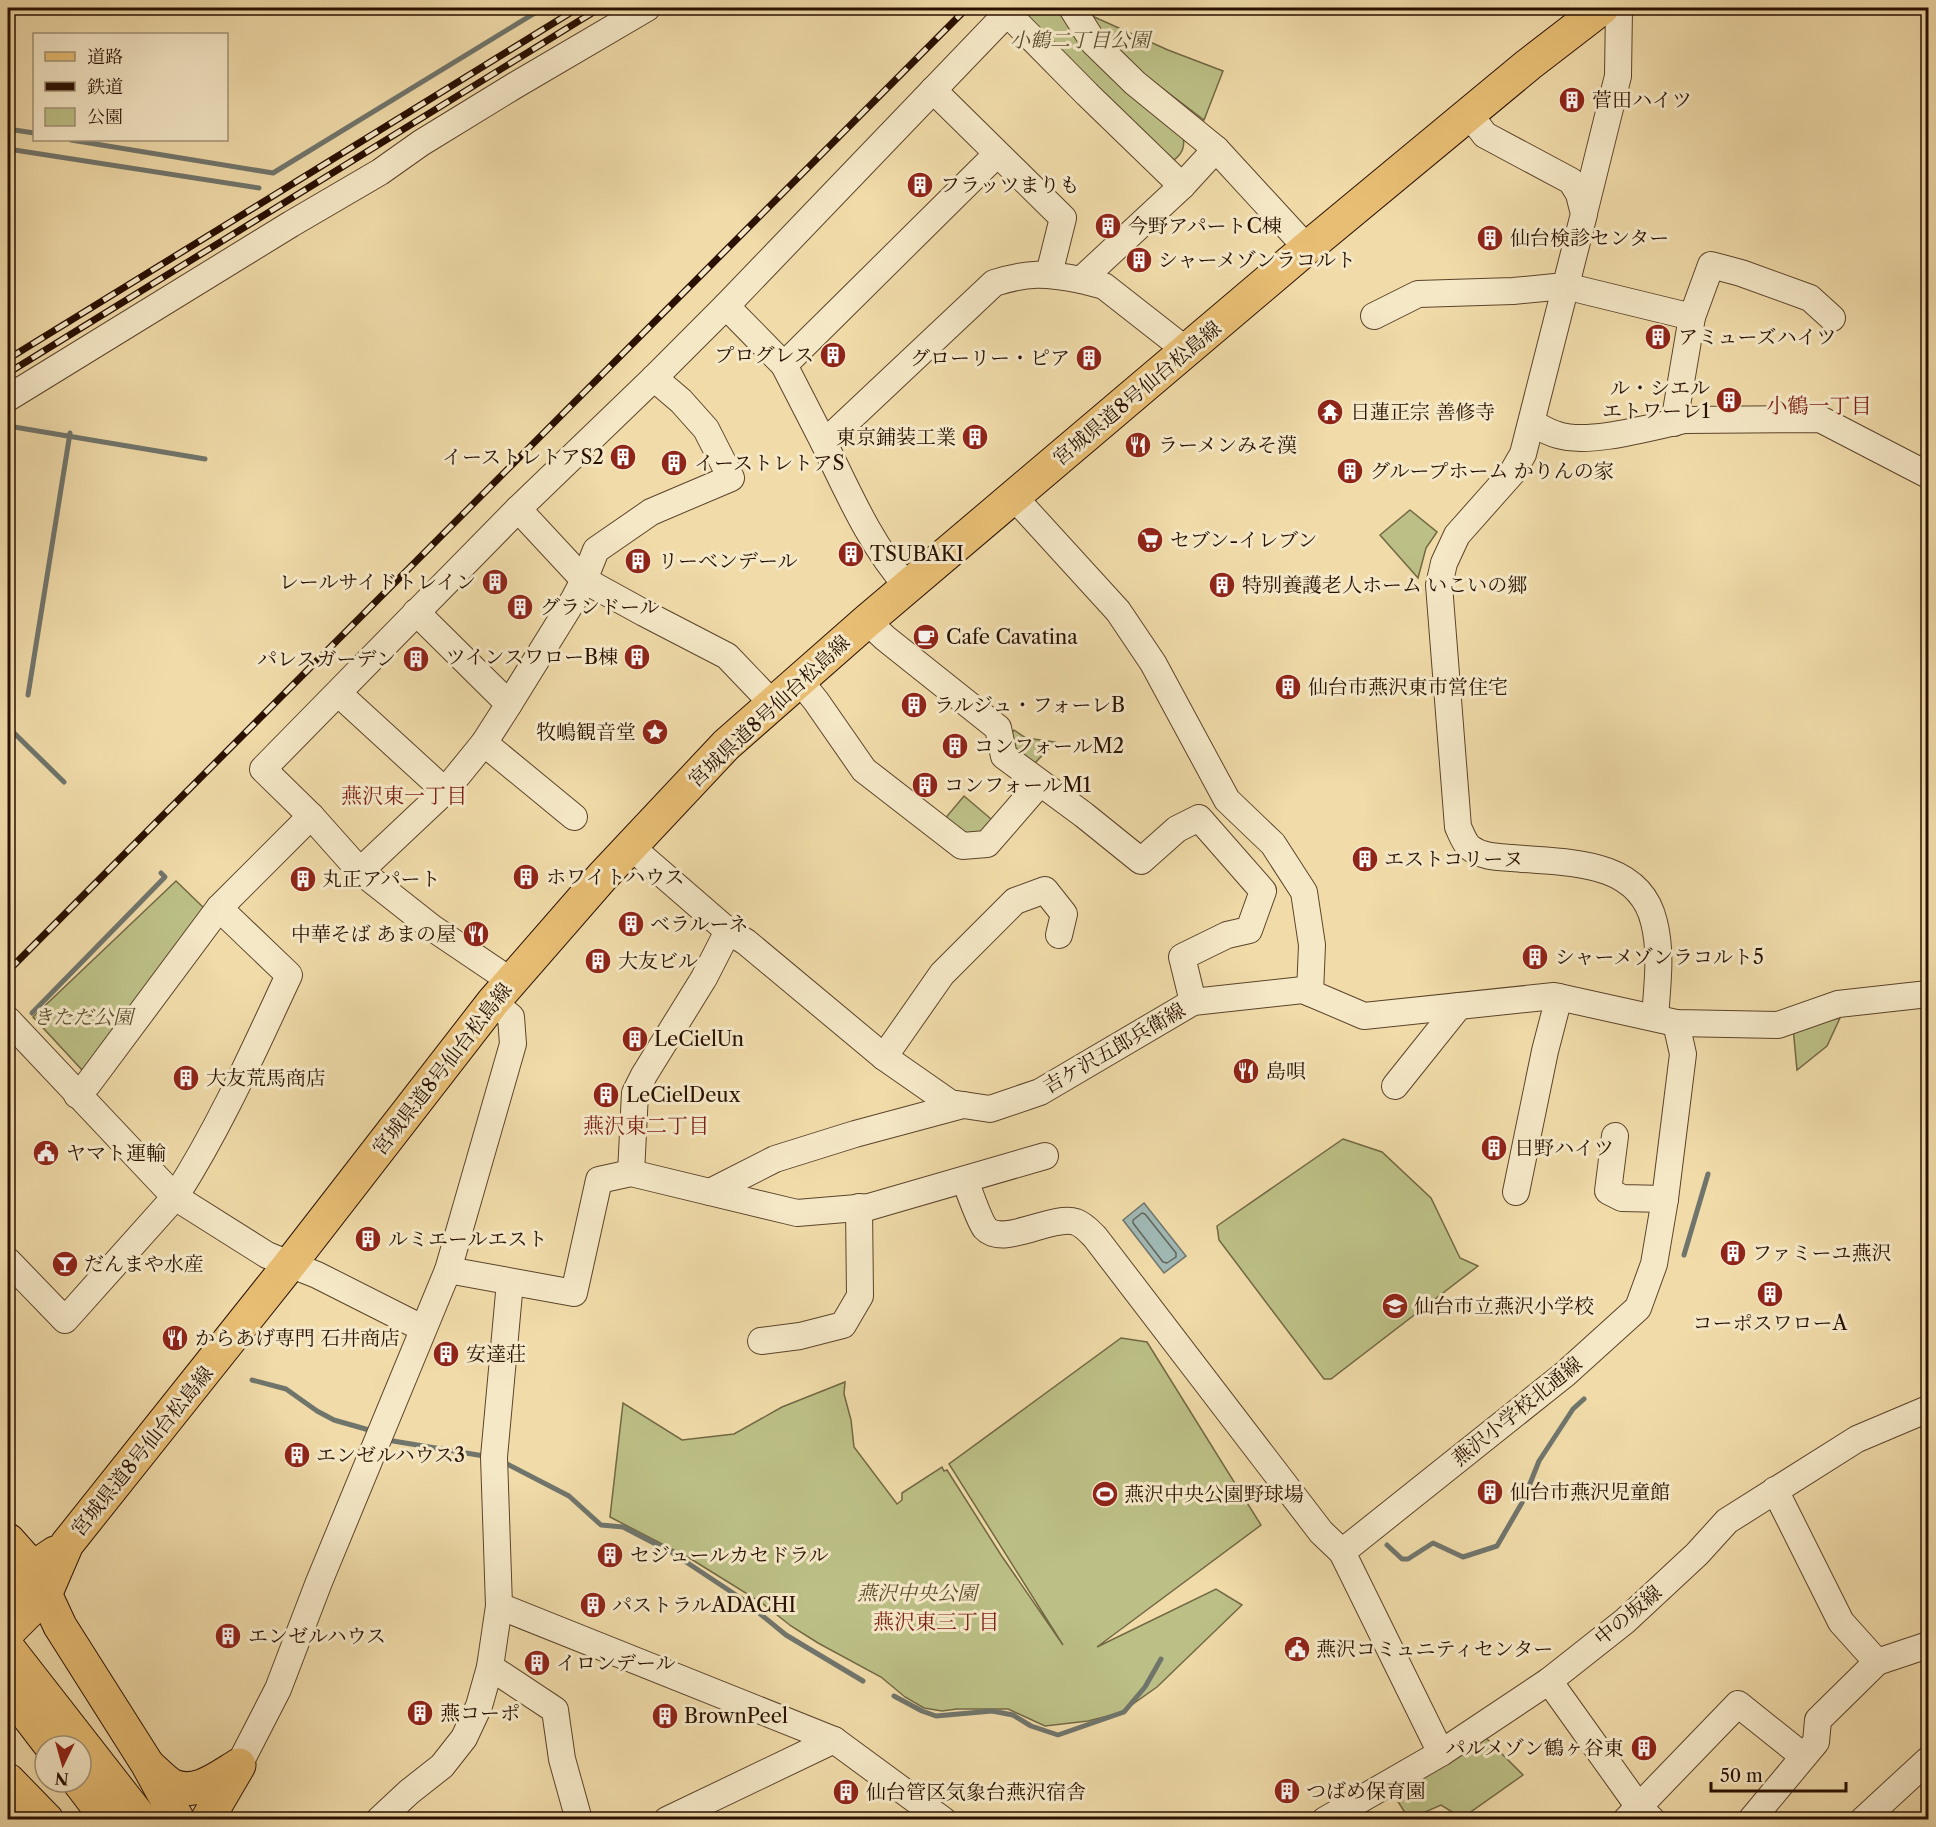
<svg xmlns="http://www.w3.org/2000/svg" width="1936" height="1827" font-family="'Libre Caslon Text','Noto Serif JP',serif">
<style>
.green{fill:#bcc086;stroke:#726843;stroke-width:1.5}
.water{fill:#a0b8b4;stroke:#70756c;stroke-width:1.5}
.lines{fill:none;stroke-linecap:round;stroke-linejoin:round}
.shore{stroke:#64645a;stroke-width:1.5}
.stream{stroke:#70756c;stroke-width:5}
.minor-casing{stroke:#5b432a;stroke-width:28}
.major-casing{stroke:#291000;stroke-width:35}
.highway-casing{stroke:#291000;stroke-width:35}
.minor{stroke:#f5e8c7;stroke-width:26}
.major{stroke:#e8be74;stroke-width:33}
.highway{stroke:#e8be74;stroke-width:33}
.rail-casing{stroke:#291000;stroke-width:7}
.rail{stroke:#f5e8c7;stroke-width:4.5;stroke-dasharray:14;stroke-linecap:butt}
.labels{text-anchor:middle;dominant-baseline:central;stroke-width:6;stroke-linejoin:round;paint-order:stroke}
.park-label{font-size:20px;font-style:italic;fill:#5c4e2f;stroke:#f5e8c7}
.poi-label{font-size:20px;fill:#291000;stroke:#f5e8c7;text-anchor:start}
.street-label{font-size:20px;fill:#291000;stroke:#f5e8c7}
.neighbourhood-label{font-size:21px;fill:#7a1f14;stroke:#f5e8c7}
</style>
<rect width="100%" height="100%" fill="#f0dba9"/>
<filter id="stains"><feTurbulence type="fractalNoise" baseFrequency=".00333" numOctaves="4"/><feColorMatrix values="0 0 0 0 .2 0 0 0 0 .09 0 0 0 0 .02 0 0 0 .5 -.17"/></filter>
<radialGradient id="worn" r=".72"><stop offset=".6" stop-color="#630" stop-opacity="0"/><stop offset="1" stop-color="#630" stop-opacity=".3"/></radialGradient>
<g class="green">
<path d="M1024,8H1101L1092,16L1168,50L1223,71L1204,120L1141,72L1183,135C1185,146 1183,153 1174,160L1066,63L1024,17Z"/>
<polygon points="1410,510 1437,532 1426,548 1418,578 1380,535"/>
<polygon points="1014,730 1026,738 1055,742 1033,765 1013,750 1010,737"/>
<polygon points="964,796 997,824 970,839 943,821"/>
<polygon points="176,881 205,909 83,1071 33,1017"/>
<polygon points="1840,1018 1827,1046 1797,1070 1793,1027"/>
<polygon points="1343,1139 1382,1152 1431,1198 1460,1258 1478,1266 1331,1379 1324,1379 1219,1240 1217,1226"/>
<polygon points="1121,1338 1147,1342 1261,1525 1097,1647 1216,1589 1242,1605 1157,1687 1120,1713 1088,1721 1045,1726 1008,1709 957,1709 942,1711 924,1708 905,1697 881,1677 818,1643 791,1626 762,1603 691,1559 610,1517 623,1403 682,1440 734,1434 782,1407 845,1382 844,1394 851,1420 854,1447 897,1504 902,1500 902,1493 942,1467 944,1471 947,1470 1001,1555 1063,1645 949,1464"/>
<polygon points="1479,1731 1523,1775 1462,1818 1441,1805 1409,1819 1390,1789"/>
</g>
<polygon class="water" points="1144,1203 1186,1256 1164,1273 1123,1220"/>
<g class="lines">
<polygon class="shore" points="1142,1213 1145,1214 1176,1253 1176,1257 1167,1263 1163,1262 1133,1223 1133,1220"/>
<g class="stream">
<polyline points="8,129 34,133"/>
<polyline points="71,140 273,173 543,8"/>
<polyline points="8,149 259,188"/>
<polyline points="8,426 205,459"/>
<polyline points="28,695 70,433"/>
<polyline points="8,727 64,782"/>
<polyline points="32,1013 165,877 161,873"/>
<polyline points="1684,1255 1708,1174"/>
<polyline points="252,1380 286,1389 317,1411 334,1420 369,1430"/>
<polyline points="393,1441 484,1456"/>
<polyline points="507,1464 569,1496 601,1525 623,1527 671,1552 742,1599 786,1635 863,1681"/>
<polyline points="1387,1545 1402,1559 1408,1559 1433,1543 1463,1557 1497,1546 1523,1501 1539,1461 1573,1409 1584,1399"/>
<polyline points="894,1696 922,1711 936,1716 992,1711 1013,1715 1031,1726 1058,1735 1124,1712 1145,1687 1161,1659"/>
</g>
<defs>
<g id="minor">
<polyline points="1072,8 1094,43 1135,83 1216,149 1307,248"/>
<polyline points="1007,13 1087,94 1182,186 1216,149"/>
<polyline points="933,90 1063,218 1049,274"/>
<path d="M1469,114L1485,135L1571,181L1579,194L1584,214L1523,454L1512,473L1457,535L1444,563L1439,585L1458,827C1461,833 1464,842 1469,847C1482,857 1497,857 1512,858C1564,863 1639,858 1654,922C1662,953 1657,987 1655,1018"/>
<polyline points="1584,213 1618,76 1619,8"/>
<polyline points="1081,280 1104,286 1187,351"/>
<path d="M726,306L784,365L824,443L994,283C1029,272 1045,273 1081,280L1182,186"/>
<polyline points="1374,316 1418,294 1513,291 1565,286 1692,317"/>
<polyline points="784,365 997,154"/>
<polyline points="8,398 291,224 380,172 421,143 514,86 647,8"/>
<path d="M1532,423C1540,427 1549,433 1558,435C1589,445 1651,427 1684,420L1820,419L1928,475"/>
<polyline points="1674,423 1692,317 1711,265 1741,273 1810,298 1832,318"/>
<path d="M824,443C848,492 871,546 908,587"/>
<polyline points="1014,497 1118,611 1153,663 1227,800 1273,844 1304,892 1312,945 1310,993"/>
<polyline points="518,509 584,580 644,613 727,656 772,703"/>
<polyline points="416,612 509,704 484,743 445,791"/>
<polyline points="867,621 885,638 998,728 1004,756 1084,815 1141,861 1177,829 1199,818 1263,891 1249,930 1227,935 1182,957 1193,1002"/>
<polyline points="799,680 816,701 864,770 962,846 987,844 1040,783"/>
<polyline points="338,693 445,791 360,871 311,816 263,769 518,509 654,378 726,306 1012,8"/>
<polyline points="509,704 574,599 584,580 596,550 651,512 731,478 706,429 681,401 654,378"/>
<polyline points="484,743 574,817"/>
<polyline points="630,846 728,931 746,942 884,1057 950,1103 990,1109 1040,1092 1193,1002 1303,990 1364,1016 1554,996 1676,1023 1778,1025 1838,1004 1928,994"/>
<polyline points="360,871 431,927 511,981"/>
<polyline points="8,1020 175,1197 267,1255 317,1275 422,1328"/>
<polyline points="884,1057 942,974 1015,901 1045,890 1064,914 1059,935"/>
<polyline points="1395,1086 1459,1006"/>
<polyline points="77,1095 88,1084 219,908 311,816"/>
<polyline points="1615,1136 1608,1191 1622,1198 1665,1199"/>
<polyline points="631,1173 635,1093 644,1075 704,978 728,931"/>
<path d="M965,1180C969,1191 979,1220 985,1228C1003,1248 1052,1214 1076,1222C1084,1225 1089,1231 1095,1237L1321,1532L1342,1552"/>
<polyline points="710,1192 775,1159 855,1134 963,1105"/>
<polyline points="1516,1192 1545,1051 1559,997"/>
<path d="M8,1261L65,1320L175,1197C220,1127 254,1050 289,975L219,908"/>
<polyline points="448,1270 574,1293 599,1180 631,1173 797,1213 869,1207 1045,1156"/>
<polyline points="761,1341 800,1336 843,1325 860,1296 859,1207"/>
<polyline points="1775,1490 1841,1622 1877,1662"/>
<polyline points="499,1606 834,1740 943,1820"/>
<polyline points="490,1667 555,1710 562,1759 579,1820"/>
<polyline points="1549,1681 1639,1807 1652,1820"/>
<polyline points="1441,1753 1342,1552 1565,1374 1638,1308 1654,1264 1665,1199 1683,1054 1676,1023"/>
<polyline points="239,1765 278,1689 319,1582 448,1270 513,1044 511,1017 493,1002"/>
<polyline points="379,1820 409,1792 442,1766 464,1738 479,1706 490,1667 499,1606 494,1457 510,1282"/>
<polyline points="667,1820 834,1740"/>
<polyline points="1325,1820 1441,1753 1549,1681 1625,1621 1697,1554 1727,1521 1857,1439 1928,1409"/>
<polyline points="1626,1820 1738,1704 1803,1756"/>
<polyline points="1751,1820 1816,1742 1818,1720 1877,1662 1928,1645"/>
<polyline points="1863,1820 1928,1760"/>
</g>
<g id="major">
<polyline points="8,1592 33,1568 55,1553"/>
<polyline points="8,1632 45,1595 67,1544 290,1264 493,1002 602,877 726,745 867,621 1307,248 1528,65 1602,8"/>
</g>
<g id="highway">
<polyline points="8,1540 33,1568 60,1626 148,1765 178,1820"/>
<polyline points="8,1648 142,1820"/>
<polyline points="8,1690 51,1746"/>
<path d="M149,1766C156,1772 163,1780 171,1785C195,1797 219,1777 239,1765"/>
<polyline points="8,1780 47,1820"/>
<polyline points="79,1782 108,1820"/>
<polyline points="207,1820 238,1767"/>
</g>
</defs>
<use href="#minor" class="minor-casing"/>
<use href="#major" class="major-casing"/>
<use href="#highway" class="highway-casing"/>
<use href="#minor" class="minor"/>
<use href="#major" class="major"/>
<use href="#highway" class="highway"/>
<defs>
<g id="rail">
<polyline points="8,359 578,8"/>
<polyline points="8,373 600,8"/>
<polyline points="8,971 967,8"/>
</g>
</defs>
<use href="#rail" class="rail-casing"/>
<use href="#rail" class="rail"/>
</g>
<defs>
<symbol id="building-disc" viewBox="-11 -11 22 22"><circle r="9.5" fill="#8f2418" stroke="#f5e8c7"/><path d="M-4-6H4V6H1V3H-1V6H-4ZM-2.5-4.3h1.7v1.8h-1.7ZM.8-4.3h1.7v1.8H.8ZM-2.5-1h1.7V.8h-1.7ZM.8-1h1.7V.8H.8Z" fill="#fff"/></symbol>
<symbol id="temple-disc" viewBox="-11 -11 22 22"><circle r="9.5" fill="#8f2418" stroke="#f5e8c7"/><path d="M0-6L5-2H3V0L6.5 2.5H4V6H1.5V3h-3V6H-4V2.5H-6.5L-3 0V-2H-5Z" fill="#fff"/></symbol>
<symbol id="restaurant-disc" viewBox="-11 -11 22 22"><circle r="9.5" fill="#8f2418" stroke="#f5e8c7"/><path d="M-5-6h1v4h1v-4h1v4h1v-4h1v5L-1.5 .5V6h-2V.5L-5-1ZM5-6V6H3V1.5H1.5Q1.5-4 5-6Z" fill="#fff"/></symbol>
<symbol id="supermarket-disc" viewBox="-11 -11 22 22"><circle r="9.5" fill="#8f2418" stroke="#f5e8c7"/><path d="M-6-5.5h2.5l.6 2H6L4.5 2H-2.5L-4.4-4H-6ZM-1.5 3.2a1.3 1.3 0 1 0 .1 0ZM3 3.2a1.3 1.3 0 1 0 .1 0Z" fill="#fff"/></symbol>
<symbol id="cafe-disc" viewBox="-11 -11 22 22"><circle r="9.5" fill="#8f2418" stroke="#f5e8c7"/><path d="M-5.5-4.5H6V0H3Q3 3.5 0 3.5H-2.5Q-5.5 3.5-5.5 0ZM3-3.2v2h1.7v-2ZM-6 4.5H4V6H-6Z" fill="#fff"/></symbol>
<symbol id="sight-disc" viewBox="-11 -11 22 22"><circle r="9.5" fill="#8f2418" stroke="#f5e8c7"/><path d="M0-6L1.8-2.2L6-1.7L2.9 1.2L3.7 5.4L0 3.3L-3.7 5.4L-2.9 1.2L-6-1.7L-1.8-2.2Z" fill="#fff"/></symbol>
<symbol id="civic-disc" viewBox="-11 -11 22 22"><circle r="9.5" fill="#8f2418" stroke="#f5e8c7"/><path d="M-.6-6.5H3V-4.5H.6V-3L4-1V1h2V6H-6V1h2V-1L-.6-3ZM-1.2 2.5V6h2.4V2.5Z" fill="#fff"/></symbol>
<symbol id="bar-disc" viewBox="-11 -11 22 22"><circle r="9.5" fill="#8f2418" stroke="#f5e8c7"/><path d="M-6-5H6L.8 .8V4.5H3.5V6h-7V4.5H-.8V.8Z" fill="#fff"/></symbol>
<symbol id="school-disc" viewBox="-11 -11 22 22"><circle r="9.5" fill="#8f2418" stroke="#f5e8c7"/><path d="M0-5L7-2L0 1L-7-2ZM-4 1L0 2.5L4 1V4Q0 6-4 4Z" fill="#fff"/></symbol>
<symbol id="stadium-disc" viewBox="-11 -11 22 22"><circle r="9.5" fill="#8f2418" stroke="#f5e8c7"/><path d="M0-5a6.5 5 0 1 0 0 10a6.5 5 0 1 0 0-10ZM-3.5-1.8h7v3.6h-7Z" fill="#fff"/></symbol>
</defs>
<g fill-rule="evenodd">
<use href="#building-disc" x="1557" y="85" width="30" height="30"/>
<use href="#building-disc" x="905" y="170" width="30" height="30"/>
<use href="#building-disc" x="1093" y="211" width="30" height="30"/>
<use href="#building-disc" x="1475" y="223" width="30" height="30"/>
<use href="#building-disc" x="1124" y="245" width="30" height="30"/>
<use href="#building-disc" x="1643" y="322" width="30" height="30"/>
<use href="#building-disc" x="818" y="340" width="30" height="30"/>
<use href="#building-disc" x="1074" y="343" width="30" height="30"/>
<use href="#building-disc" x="1714" y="385" width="30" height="30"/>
<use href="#temple-disc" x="1315" y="397" width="30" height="30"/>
<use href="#building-disc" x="960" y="422" width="30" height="30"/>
<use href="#restaurant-disc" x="1123" y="430" width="30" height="30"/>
<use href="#building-disc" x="608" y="442" width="30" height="30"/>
<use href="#building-disc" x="659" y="448" width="30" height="30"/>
<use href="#building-disc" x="1335" y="456" width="30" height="30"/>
<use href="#supermarket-disc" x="1135" y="525" width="30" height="30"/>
<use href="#building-disc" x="836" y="539" width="30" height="30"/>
<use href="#building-disc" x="623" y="546" width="30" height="30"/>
<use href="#building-disc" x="480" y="567" width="30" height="30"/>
<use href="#building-disc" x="1207" y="570" width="30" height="30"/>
<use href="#building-disc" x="505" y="592" width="30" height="30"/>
<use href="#cafe-disc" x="911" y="622" width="30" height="30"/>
<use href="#building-disc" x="622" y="642" width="30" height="30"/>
<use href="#building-disc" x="401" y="644" width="30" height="30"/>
<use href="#building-disc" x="1273" y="672" width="30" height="30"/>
<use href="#building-disc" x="899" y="690" width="30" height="30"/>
<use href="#sight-disc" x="640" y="717" width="30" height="30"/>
<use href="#building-disc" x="940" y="731" width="30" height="30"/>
<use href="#building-disc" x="910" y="770" width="30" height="30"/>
<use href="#building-disc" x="1350" y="844" width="30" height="30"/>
<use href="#building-disc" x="511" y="862" width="30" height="30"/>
<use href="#building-disc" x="288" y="864" width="30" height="30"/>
<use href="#building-disc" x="616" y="909" width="30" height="30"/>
<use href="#restaurant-disc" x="461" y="919" width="30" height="30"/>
<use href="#building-disc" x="1520" y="942" width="30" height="30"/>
<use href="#building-disc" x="583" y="946" width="30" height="30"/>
<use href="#building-disc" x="620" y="1024" width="30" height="30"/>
<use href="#restaurant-disc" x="1231" y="1056" width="30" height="30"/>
<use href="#building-disc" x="171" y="1063" width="30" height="30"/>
<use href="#building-disc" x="591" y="1080" width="30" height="30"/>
<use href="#building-disc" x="1479" y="1133" width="30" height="30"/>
<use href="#civic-disc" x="31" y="1138" width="30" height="30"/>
<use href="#building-disc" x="353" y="1224" width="30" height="30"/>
<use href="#building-disc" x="1718" y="1238" width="30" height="30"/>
<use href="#bar-disc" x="50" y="1249" width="30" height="30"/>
<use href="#building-disc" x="1755" y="1279" width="30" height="30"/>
<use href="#school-disc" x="1380" y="1291" width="30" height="30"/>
<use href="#restaurant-disc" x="160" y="1323" width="30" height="30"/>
<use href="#building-disc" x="431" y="1339" width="30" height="30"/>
<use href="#building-disc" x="282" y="1440" width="30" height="30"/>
<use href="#building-disc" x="1475" y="1477" width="30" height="30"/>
<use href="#stadium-disc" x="1090" y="1479" width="30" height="30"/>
<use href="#building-disc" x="595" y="1540" width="30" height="30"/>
<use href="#building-disc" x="578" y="1590" width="30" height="30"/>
<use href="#building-disc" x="213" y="1621" width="30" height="30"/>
<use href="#civic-disc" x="1282" y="1634" width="30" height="30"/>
<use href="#building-disc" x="522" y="1648" width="30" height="30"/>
<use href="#building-disc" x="405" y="1698" width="30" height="30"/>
<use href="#building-disc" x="650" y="1701" width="30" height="30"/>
<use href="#building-disc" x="1629" y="1733" width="30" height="30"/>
<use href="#building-disc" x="1272" y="1776" width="30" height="30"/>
<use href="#building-disc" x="831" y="1777" width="30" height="30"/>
</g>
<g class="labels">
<g class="park-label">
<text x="1080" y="40">小鶴二丁目公園</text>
<text x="83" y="1017">きただ公園</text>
<text x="917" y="1593">燕沢中央公園</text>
</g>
<g class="poi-label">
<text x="1592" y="100">菅田ハイツ</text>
<text x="940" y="185">フラッツまりも</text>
<text x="1128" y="226">今野アパートC棟</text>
<text x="1510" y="238">仙台検診センター</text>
<text x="1158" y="260">シャーメゾンラコルト</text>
<text x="1678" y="337">アミューズハイツ</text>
<text x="814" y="355" text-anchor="end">プログレス</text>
<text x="1070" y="358" text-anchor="end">グローリー・ピア</text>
<text x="1710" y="388" text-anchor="end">ル・シエル<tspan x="1710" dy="23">エトワーレ1</tspan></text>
<text x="1350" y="412">日蓮正宗 善修寺</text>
<text x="956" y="437" text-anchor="end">東京鋪装工業</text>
<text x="1158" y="445">ラーメンみそ漢</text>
<text x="604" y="457" text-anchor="end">イーストレトアS2</text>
<text x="694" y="463">イーストレトアS</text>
<text x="1370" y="471">グループホーム かりんの家</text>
<text x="1170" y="540">セブン-イレブン</text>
<text x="870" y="554">TSUBAKI</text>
<text x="658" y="561">リーベンデール</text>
<text x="476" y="582" text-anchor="end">レールサイドトレイン</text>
<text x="1242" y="585">特別養護老人ホーム いこいの郷</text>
<text x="540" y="607">グランドール</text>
<text x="946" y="637">Cafe Cavatina</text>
<text x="618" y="657" text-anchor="end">ツインスワローB棟</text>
<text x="396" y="659" text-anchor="end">パレスガーデン</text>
<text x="1308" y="687">仙台市燕沢東市営住宅</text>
<text x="934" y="705">ラルジュ・フォーレB</text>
<text x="636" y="732" text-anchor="end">牧嶋観音堂</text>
<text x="974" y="746">コンフォールM2</text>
<text x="944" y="785">コンフォールM1</text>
<text x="1384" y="859">エストコリーヌ</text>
<text x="546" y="877">ホワイトハウス</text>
<text x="322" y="879">丸正アパート</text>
<text x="650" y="924">ベラルーネ</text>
<text x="456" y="934" text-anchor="end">中華そば あまの屋</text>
<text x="1555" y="957">シャーメゾンラコルト5</text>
<text x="618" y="961">大友ビル</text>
<text x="654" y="1039">LeCielUn</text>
<text x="1266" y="1071">島唄</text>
<text x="206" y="1078">大友荒馬商店</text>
<text x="626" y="1095">LeCielDeux</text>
<text x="1514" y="1148">日野ハイツ</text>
<text x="66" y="1153">ヤマト運輸</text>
<text x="388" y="1239">ルミエールエスト</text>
<text x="1752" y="1253">ファミーユ燕沢</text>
<text x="84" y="1264">だんまや水産</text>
<text x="1414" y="1306">仙台市立燕沢小学校</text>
<text x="1770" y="1323" text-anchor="middle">コーポスワローA</text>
<text x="195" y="1338">からあげ専門 石井商店</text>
<text x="466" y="1354">安達荘</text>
<text x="316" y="1455">エンゼルハウス3</text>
<text x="1510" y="1492">仙台市燕沢児童館</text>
<text x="1124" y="1494">燕沢中央公園野球場</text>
<text x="630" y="1555">セジュールカセドラル</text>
<text x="612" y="1605">パストラルADACHI</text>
<text x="248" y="1636">エンゼルハウス</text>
<text x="1316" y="1649">燕沢コミュニティセンター</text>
<text x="556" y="1663">イロンデール</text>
<text x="440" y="1713">燕コーポ</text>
<text x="684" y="1716">BrownPeel</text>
<text x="1624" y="1748" text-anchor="end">パルメゾン鶴ヶ谷東</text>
<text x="1306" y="1791">つばめ保育園</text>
<text x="866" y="1792">仙台管区気象台燕沢宿舎</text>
</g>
<g class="street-label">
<text transform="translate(1137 393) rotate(-40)">宮城県道8号仙台松島線</text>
<text transform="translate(769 711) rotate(-43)">宮城県道8号仙台松島線</text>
<text transform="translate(1114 1048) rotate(-30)">吉ケ沢五郎兵衛線</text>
<text transform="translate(442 1069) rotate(-52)">宮城県道8号仙台松島線</text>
<text transform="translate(1517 1411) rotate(-39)">燕沢小学校北通線</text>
<text transform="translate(142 1451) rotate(-51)">宮城県道8号仙台松島線</text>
<text transform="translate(1628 1615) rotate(-40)">中の坂線</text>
</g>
<g class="neighbourhood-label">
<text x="1819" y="405">小鶴一丁目</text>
<text x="404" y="795">燕沢東一丁目</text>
<text x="646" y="1125">燕沢東二丁目</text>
<text x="936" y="1621">燕沢東三丁目</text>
</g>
</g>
<rect width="1936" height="1827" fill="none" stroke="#f0dba9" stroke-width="30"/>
<rect x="9" y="9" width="1918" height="1809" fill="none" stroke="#291000" stroke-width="3"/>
<rect x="15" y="15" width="1906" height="1797" fill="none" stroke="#291000" stroke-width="1.5"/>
<rect x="33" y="33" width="195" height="108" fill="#f5e8c7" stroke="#a39277" stroke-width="1.5"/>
<rect x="45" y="52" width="30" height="9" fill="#e8be74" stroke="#a39277" stroke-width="1.5"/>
<text x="87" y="63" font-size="18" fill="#291000">道路</text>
<rect x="45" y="82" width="30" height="9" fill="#291000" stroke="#a39277" stroke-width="1.5"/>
<text x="87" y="93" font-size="18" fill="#291000">鉄道</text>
<rect x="45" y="108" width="30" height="18" fill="#bcc086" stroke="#a39277" stroke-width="1.5"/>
<text x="87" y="123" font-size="18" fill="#291000">公園</text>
<g transform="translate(63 1764) rotate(185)"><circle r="28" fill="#f5e8c7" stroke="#a39277" stroke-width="1.5"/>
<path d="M0-4.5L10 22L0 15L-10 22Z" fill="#8f2418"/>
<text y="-9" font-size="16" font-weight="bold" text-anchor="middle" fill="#291000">N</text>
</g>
<path d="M1711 1782v9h135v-9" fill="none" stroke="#291000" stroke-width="3"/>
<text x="1720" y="1782" font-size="18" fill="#291000" stroke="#f5e8c7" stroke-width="4.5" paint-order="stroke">50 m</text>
<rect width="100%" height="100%" filter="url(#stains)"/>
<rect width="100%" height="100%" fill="url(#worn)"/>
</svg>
